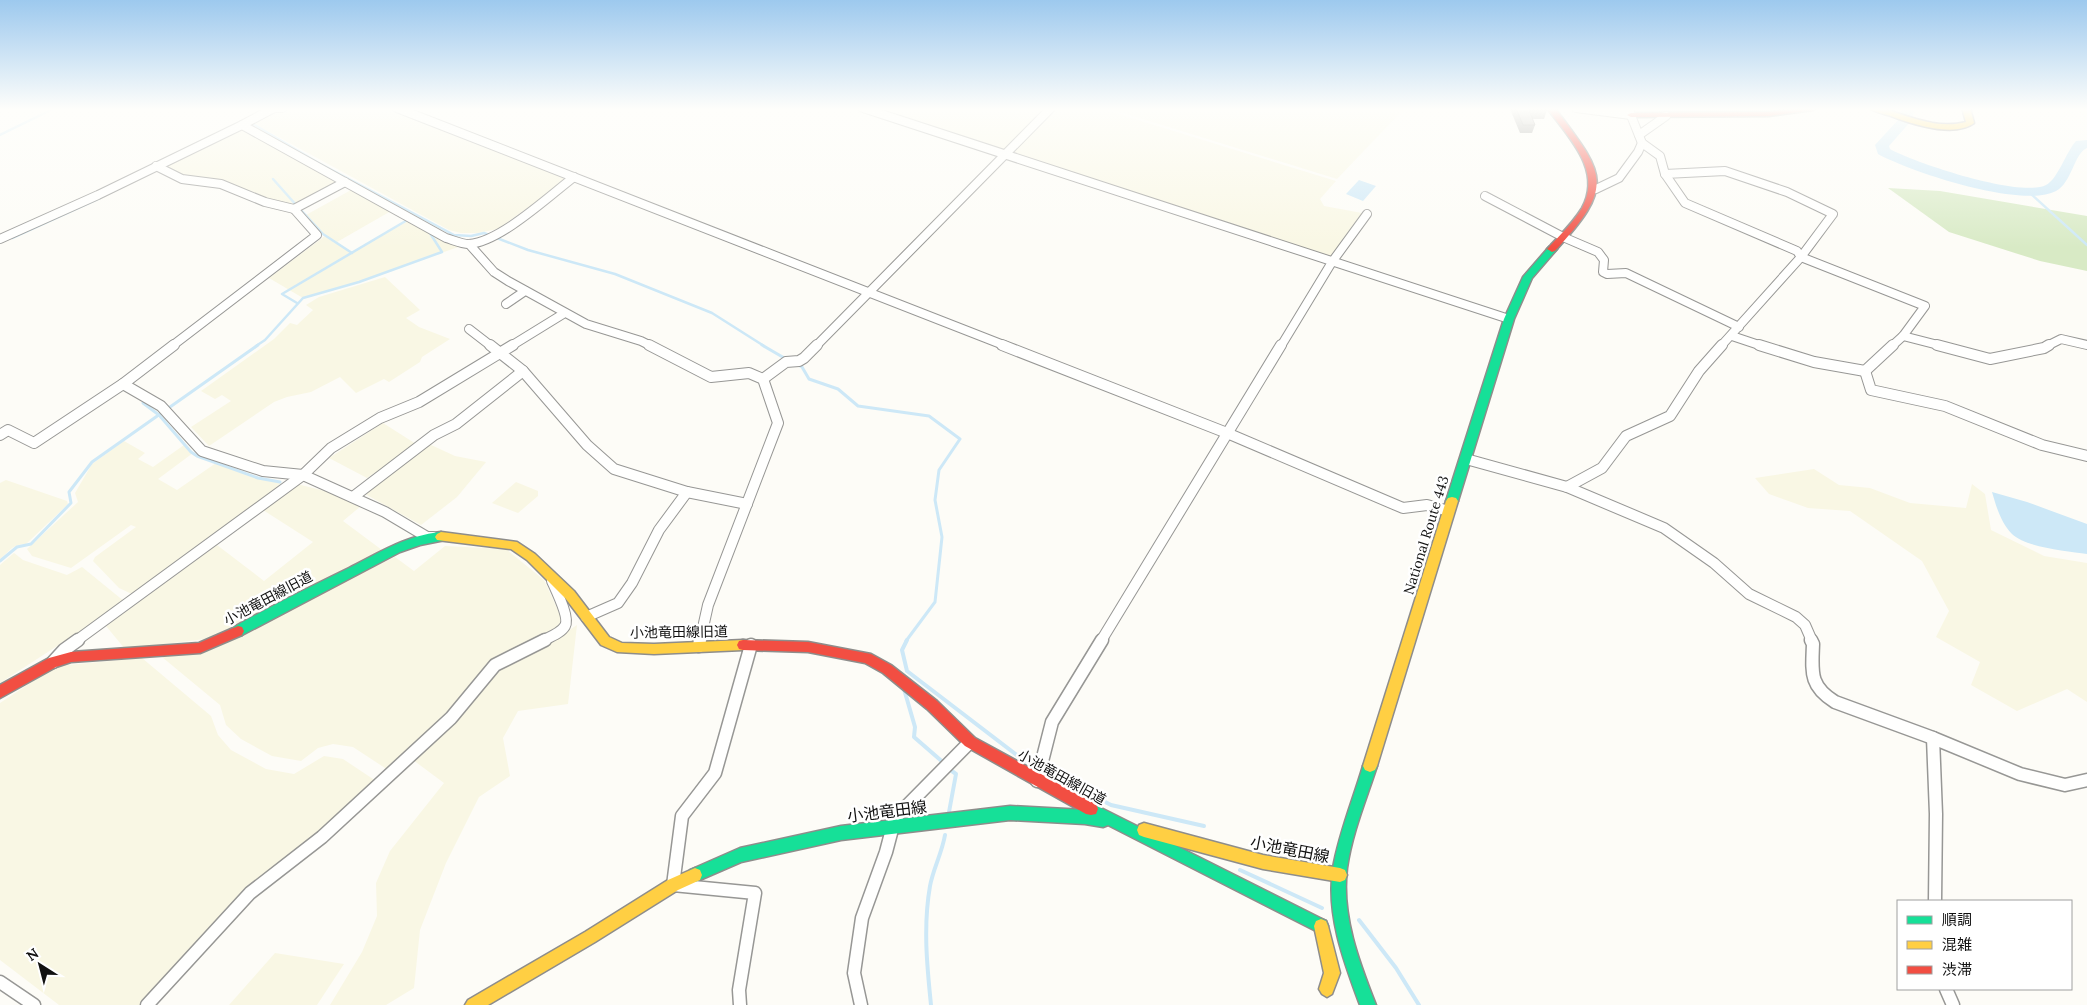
<svg xmlns="http://www.w3.org/2000/svg" width="2087" height="1005" font-family="Lora,'Noto Sans JP',serif">
<style>
.farmland{fill:#f9f7e4}
.forest{fill:#d8eac5}
.water{fill:#cde8f7}
.lines{fill:none;stroke-linecap:round;stroke-linejoin:round}
.stream-far2{stroke:#cde8f7;stroke-width:2.5}
.stream-far1{stroke:#cde8f7;stroke-width:3}
.stream{stroke:#cde8f7;stroke-width:4}
.river{fill:#cde8f7;fill-rule:evenodd}
.street-far2-casing{stroke:#979795;stroke-width:10}
.street-far1-casing{stroke:#979795;stroke-width:12}
.street-casing{stroke:#979795;stroke-width:15}
.fast-casing{stroke:#8e8d8b;stroke-width:3}
.slow-casing{stroke:#8e8d8b;stroke-width:3}
.jam-casing{stroke:#8e8d8b;stroke-width:3}
.street-far2{stroke:#fffffe;stroke-width:8}
.street-far1{stroke:#fffffe;stroke-width:10}
.street{stroke:#fffffe;stroke-width:12}
.fast{fill:#16e098;fill-rule:evenodd}
.slow{fill:#ffcf43;fill-rule:evenodd}
.jam{fill:#f24e42;fill-rule:evenodd}
.wall{fill:#8a8986}
.building{fill:#a19f9c;stroke:#716f6d}
.labels{text-anchor:middle;dominant-baseline:central;stroke-width:5;stroke-linejoin:round;paint-order:stroke}
.street-label{font-size:14px;fill:#111;stroke:#fff}
.near-street-label{font-size:16px;fill:#111;stroke:#fff}
</style>
<rect width="100%" height="100%" fill="#fdfcf7"/>
<g class="farmland">
<polygon points="286,108 387,108 568,179 498,229 477,233 461,233 449,230 253,123"/>
<polygon points="873,108 1048,108 1003,151"/>
<polygon points="1054,108 1099,108 1336,181 1320,199 1324,206 1362,213 1335,260 1011,153"/>
<polygon points="1107,108 1396,108 1404,109 1337,179"/>
<polygon points="242,129 337,182 295,206 266,201 224,184 187,179 165,167"/>
<polygon points="351,190 391,211 337,242 352,253 408,221 461,246 359,282 303,298 269,278 325,236 306,215"/>
<polygon points="385,277 420,310 406,318 419,327 450,339 422,357 420,362 389,382 384,379 356,393 340,377 311,392 287,397 274,402 209,446 191,427 231,401 222,395 215,399 201,391 274,339 290,323 297,325 313,310 306,305 319,297"/>
<polygon points="383,423 416,444 380,473 376,472 367,478 329,458"/>
<polygon points="124,441 145,453 138,459 153,467 184,445 193,453 158,479 177,490 216,463 258,478 281,483 273,491 134,595 119,588 93,561 95,557 136,527 131,525 71,568 32,556 27,549 78,502 75,493 92,464"/>
<polygon points="429,444 455,456 486,462 457,497 421,525 365,494"/>
<polygon points="1814,469 1839,485 1870,488 1910,503 1966,508 1972,484 1985,494 1991,530 2044,556 2087,563 2087,702 2067,689 2017,711 1971,685 1980,662 1936,637 1949,611 1922,561 1850,511 1808,508 1769,494 1755,478"/>
<polygon points="6,480 67,501 68,504 26,544 18,545 12,548 0,559 0,483"/>
<polygon points="516,482 538,491 538,496 518,513 492,503"/>
<polygon points="297,484 329,492 361,506 343,521 382,550 213,638 125,649 106,626 217,545 264,581 313,542 263,510"/>
<polygon points="445,546 506,549 544,580 562,619 557,628 549,633 492,663 446,715 388,770 353,747 333,744 318,748 301,761 272,756 241,739 226,725 220,705 162,657 279,613 395,557 414,571"/>
<polygon points="14,553 23,560 67,575 82,567 125,602 0,683 0,565"/>
<polygon points="577,625 568,704 518,711 503,738 510,776 479,797 446,863 420,930 414,988 386,1005 330,1005 362,952 377,916 376,883 390,851 444,783 413,760 457,720 502,668 559,637"/>
<polygon points="142,658 211,716 218,735 231,750 266,769 294,774 324,756 343,759 376,781 141,1005 59,1005 0,960 0,703 56,666"/>
<polygon points="275,953 344,964 317,1005 229,1005"/>
</g>
<polygon class="forest" points="1888,188 1940,191 2087,216 2087,271 2040,261 1949,232"/>
<g class="water">
<polygon points="1359,180 1376,186 1363,201 1346,194"/>
<path d="M1992,492L2027,502L2087,524V554C2067,551 2027,548 2012,534C2001,523 1996,506 1992,492Z"/>
</g>
<g class="lines">
<g class="stream-far2">
<polyline points="247,127 253,124 317,162 454,235 471,236 484,233 528,250 615,274 712,313 764,346"/>
<polyline points="0,135 55,108"/>
<polyline points="273,179 297,206"/>
<polyline points="2030,193 2087,245"/>
<polyline points="301,210 323,234 352,253"/>
<polyline points="12,238 100,198"/>
<polyline points="297,303 282,294 409,219"/>
<polyline points="256,346 265,340 303,298 359,282 442,252 428,230"/>
</g>
<g class="stream-far1">
<polyline points="762,345 786,359"/>
<polyline points="796,364 802,367 809,379 838,389 858,406 929,416 960,439 939,470 935,500 942,537 935,602 906,641"/>
<polyline points="143,403 159,415 191,452 197,456 258,478 280,482"/>
<polyline points="0,561 17,547 31,544 71,503 69,492 92,462 258,345"/>
</g>
<g class="stream">
<polyline points="907,640 902,650 907,671 1022,759 1038,767"/>
<polyline points="904,689 915,727 914,737 945,764"/>
<polyline points="949,769 956,774 949,812"/>
<polyline points="1043,770 1111,805 1204,826"/>
<polyline points="1240,870 1322,908"/>
<polyline points="1359,920 1396,968 1419,1005"/>
<path d="M931,1005C927,966 923,926 930,886C933,869 942,853 945,835"/>
</g>
<g class="river">
<path d="M1656,108H1789C1779,120 1683,112 1663,112Z"/>
<path d="M1902,108H1915L1911,121L1889,146L1890,149C1915,163 2020,198 2046,185C2058,179 2066,152 2076,141L2087,140V148C2074,153 2072,183 2056,191C2022,209 1911,172 1878,154L1875,145L1898,120Z"/>
</g>
<defs>
<g id="street-far2">
<path d="M282,108H274L242,125L446,238C453,240 461,244 469,244C500,242 549,196 574,177"/>
<polyline points="397,108 1006,346"/>
<polyline points="863,108 1509,319"/>
<polyline points="1576,108 1631,115"/>
<polyline points="1628,108 1642,143 1660,156 1665,174 1685,203 1797,251 1801,257 1925,306 1903,336 1892,346"/>
<polyline points="1639,135 1666,116"/>
<polyline points="156,166 182,179 221,184 265,202 294,209"/>
<polyline points="1665,174 1725,171 1787,192 1833,214 1801,257 1721,346"/>
<polyline points="1596,189 1619,178 1638,152 1642,143"/>
<polyline points="1485,196 1563,237 1598,252 1604,260 1603,272 1607,274 1626,273 1739,327"/>
<polyline points="0,239 98,195 242,125"/>
<polyline points="469,244 494,272 508,281 586,324 641,341 651,346"/>
<polyline points="506,304 525,291"/>
<polyline points="469,329 491,346"/>
<polyline points="1732,336 1762,346"/>
<polyline points="1903,336 1942,346"/>
<polyline points="172,346 317,235 294,209 345,182"/>
<polyline points="511,346 563,314"/>
<polyline points="816,346 1051,108"/>
<polyline points="1281,346 1332,262 1367,214"/>
<polyline points="2047,346 2061,339 2087,345"/>
</g>
<g id="street-far1">
<polyline points="490,345 523,371 587,445 614,469 687,492 747,504"/>
<polyline points="649,345 711,377 749,373 763,379 778,423 708,605 700,641"/>
<polyline points="1002,345 1227,433 1403,508 1427,505 1449,511"/>
<polyline points="1759,345 1814,362 1865,371 1893,345"/>
<polyline points="1937,345 1990,359 2044,348 2049,345"/>
<polyline points="1865,371 1871,390 1945,406 2042,445 2087,456"/>
<polyline points="763,379 786,362 799,361 804,358 817,345"/>
<polyline points="123,384 161,406 202,451 263,471 303,475 385,512 427,537 433,537"/>
<polyline points="0,435 8,430 34,443 123,384 174,345"/>
<polyline points="1466,459 1567,487 1664,528 1714,563 1749,594 1796,617 1805,625 1812,641"/>
<polyline points="1567,487 1602,468 1626,436 1670,416 1699,371 1722,345"/>
<polyline points="353,497 434,435 456,424 523,371"/>
<polyline points="586,617 618,603 632,583 659,530 687,492"/>
<polyline points="76,641 303,475 331,448 380,418 419,402 513,345"/>
<path d="M542,641C550,637 561,633 565,626C570,618 556,590 552,581"/>
<polyline points="1101,641 1281,345"/>
</g>
<g id="street">
<path d="M1811,640L1813,644C1812,672 1809,686 1835,702L1933,738L2020,774L2065,785L2087,780"/>
<polyline points="699,646 700,640"/>
<polyline points="53,662 64,650 78,640"/>
<polyline points="1933,738 1936,814 1935,901"/>
<polyline points="1037,781 1052,722 1102,640"/>
<polyline points="0,982 34,1005"/>
<polyline points="1946,989 1953,1005"/>
<polyline points="147,1005 250,893 322,837 451,718 495,665 545,640"/>
<polyline points="740,1005 739,990 755,893 673,885 682,816 715,773 751,645"/>
<polyline points="861,1005 854,973 862,918 886,852 895,818 970,742"/>
</g>
<g id="fast">
<polygon points="1552,246 1557,249 1532,278 1514,319 1458,501 1456,504 1448,504 1446,501 1504,319 1523,277 1549,247"/>
<path d="M441,532L445,534L447,537L445,540L420,545L400,552L242,635L238,636L234,635L232,631L234,627C271,606 310,587 349,568C379,553 407,535 441,532Z"/>
<path d="M1370,760L1375,762L1377,766C1366,800 1352,833 1347,868C1341,915 1359,962 1376,1005H1360C1344,962 1326,915 1333,868C1339,833 1353,800 1363,766L1365,762Z"/>
<polygon points="1091,803 1326,921 1328,926 1326,931 1321,933 1316,931 1108,825 1103,827 1085,824 1010,820 841,840 741,862 695,882 690,880 688,875 690,870 740,848 841,826 1010,806 1085,810 1086,804"/>
</g>
<g id="slow">
<path d="M1869,108C1880,107 1889,110 1900,114C1921,121 1943,128 1966,122L1962,108H1970L1974,123C1954,138 1912,124 1891,116C1884,114 1875,112 1869,108Z"/>
<polygon points="1452,497 1456,498 1458,501 1377,766 1375,770 1370,772 1365,770 1363,766 1446,501 1448,498"/>
<polygon points="441,532 517,542 535,554 574,591 609,637 622,643 654,644 743,640 747,641 749,645 747,649 743,650 654,654 617,652 601,645 566,599 527,560 511,549 437,540 435,537 437,534"/>
<polygon points="1144,823 1263,855 1340,868 1345,870 1347,875 1345,880 1340,882 1263,869 1144,837 1139,835 1137,830 1139,825"/>
<polygon points="695,868 700,870 702,875 700,880 678,890 595,942 488,1005 465,1005 468,1000 585,932 668,880"/>
<polygon points="1321,919 1326,921 1328,926 1340,973 1332,994 1327,997 1322,994 1319,989 1324,973 1314,926 1316,921"/>
</g>
<g id="jam">
<path d="M1547,108H1555C1605,175 1616,185 1555,251L1552,252L1547,249L1549,247C1560,235 1573,223 1582,208C1603,170 1568,137 1547,108Z"/>
<polygon points="1799,108 1817,108 1813,110 1769,116 1631,117 1627,115 1631,113 1769,112"/>
<polygon points="238,626 242,627 244,631 242,635 200,653 71,662 56,667 0,698 0,685 49,658 71,652 199,643"/>
<polygon points="743,640 808,642 871,654 891,665 937,701 975,738 1096,804 1098,809 1096,814 1091,815 1086,814 965,746 927,709 883,673 865,663 808,652 743,650 739,649 737,645 739,641"/>
</g>
</defs>
<use href="#street-far2" class="street-far2-casing"/>
<use href="#street-far1" class="street-far1-casing"/>
<use href="#street" class="street-casing"/>
<use href="#fast" class="fast-casing"/>
<use href="#slow" class="slow-casing"/>
<use href="#jam" class="jam-casing"/>
<use href="#street-far2" class="street-far2"/>
<use href="#street-far1" class="street-far1"/>
<use href="#street" class="street"/>
<use href="#fast" class="fast"/>
<use href="#slow" class="slow"/>
<use href="#jam" class="jam"/>
</g>
<polygon class="wall" points="1510,108 1516,108 1547,110 1544,119 1532,119 1535,125 1532,133 1520,133 1510,109"/>
<polygon class="building" points="1516,108 1546,108 1547,110 1529,110 1535,125 1523,125"/>
<linearGradient id="sky" x2="0" y2="1"><stop stop-color="#9dc9ee"/><stop offset="0.44" stop-color="#fefefb"/><stop offset="1" stop-color="#fefefb" stop-opacity="0"/></linearGradient>
<rect width="2087" height="248" fill="url(#sky)"/>
<g class="labels">
<g class="street-label">
<text transform="translate(1426 535) rotate(-73)">National Route 443</text>
<text transform="translate(268 598) rotate(-28)">小池竜田線旧道</text>
<text transform="translate(679 632) rotate(-1)">小池竜田線旧道</text>
<text transform="translate(1062 777) rotate(29)">小池竜田線旧道</text>
</g>
<g class="near-street-label">
<text transform="translate(887 811) rotate(-7)">小池竜田線</text>
<text transform="translate(1290 849) rotate(11)">小池竜田線</text>
</g>
</g>
<rect x="1897" y="900" width="175" height="90" fill="#ffffff" stroke="#a0a0a0"/>
<rect x="1907" y="916" width="25" height="8" fill="#16e098" stroke="#a0a0a0"/>
<text x="1942" y="925" font-size="15" fill="#111111">順調</text>
<rect x="1907" y="941" width="25" height="8" fill="#ffcf43" stroke="#a0a0a0"/>
<text x="1942" y="950" font-size="15" fill="#111111">混雑</text>
<rect x="1907" y="966" width="25" height="8" fill="#f24e42" stroke="#a0a0a0"/>
<text x="1942" y="975" font-size="15" fill="#111111">渋滞</text>
<g transform="translate(40 965) rotate(324)" stroke="#ffffff" stroke-width="4" paint-order="stroke">
<path d="M0-4L9 19L0 12L-9 19Z" fill="#111111"/>
<text y="-8" font-size="14" font-weight="bold" text-anchor="middle" fill="#111111">N</text>
</g>
</svg>
